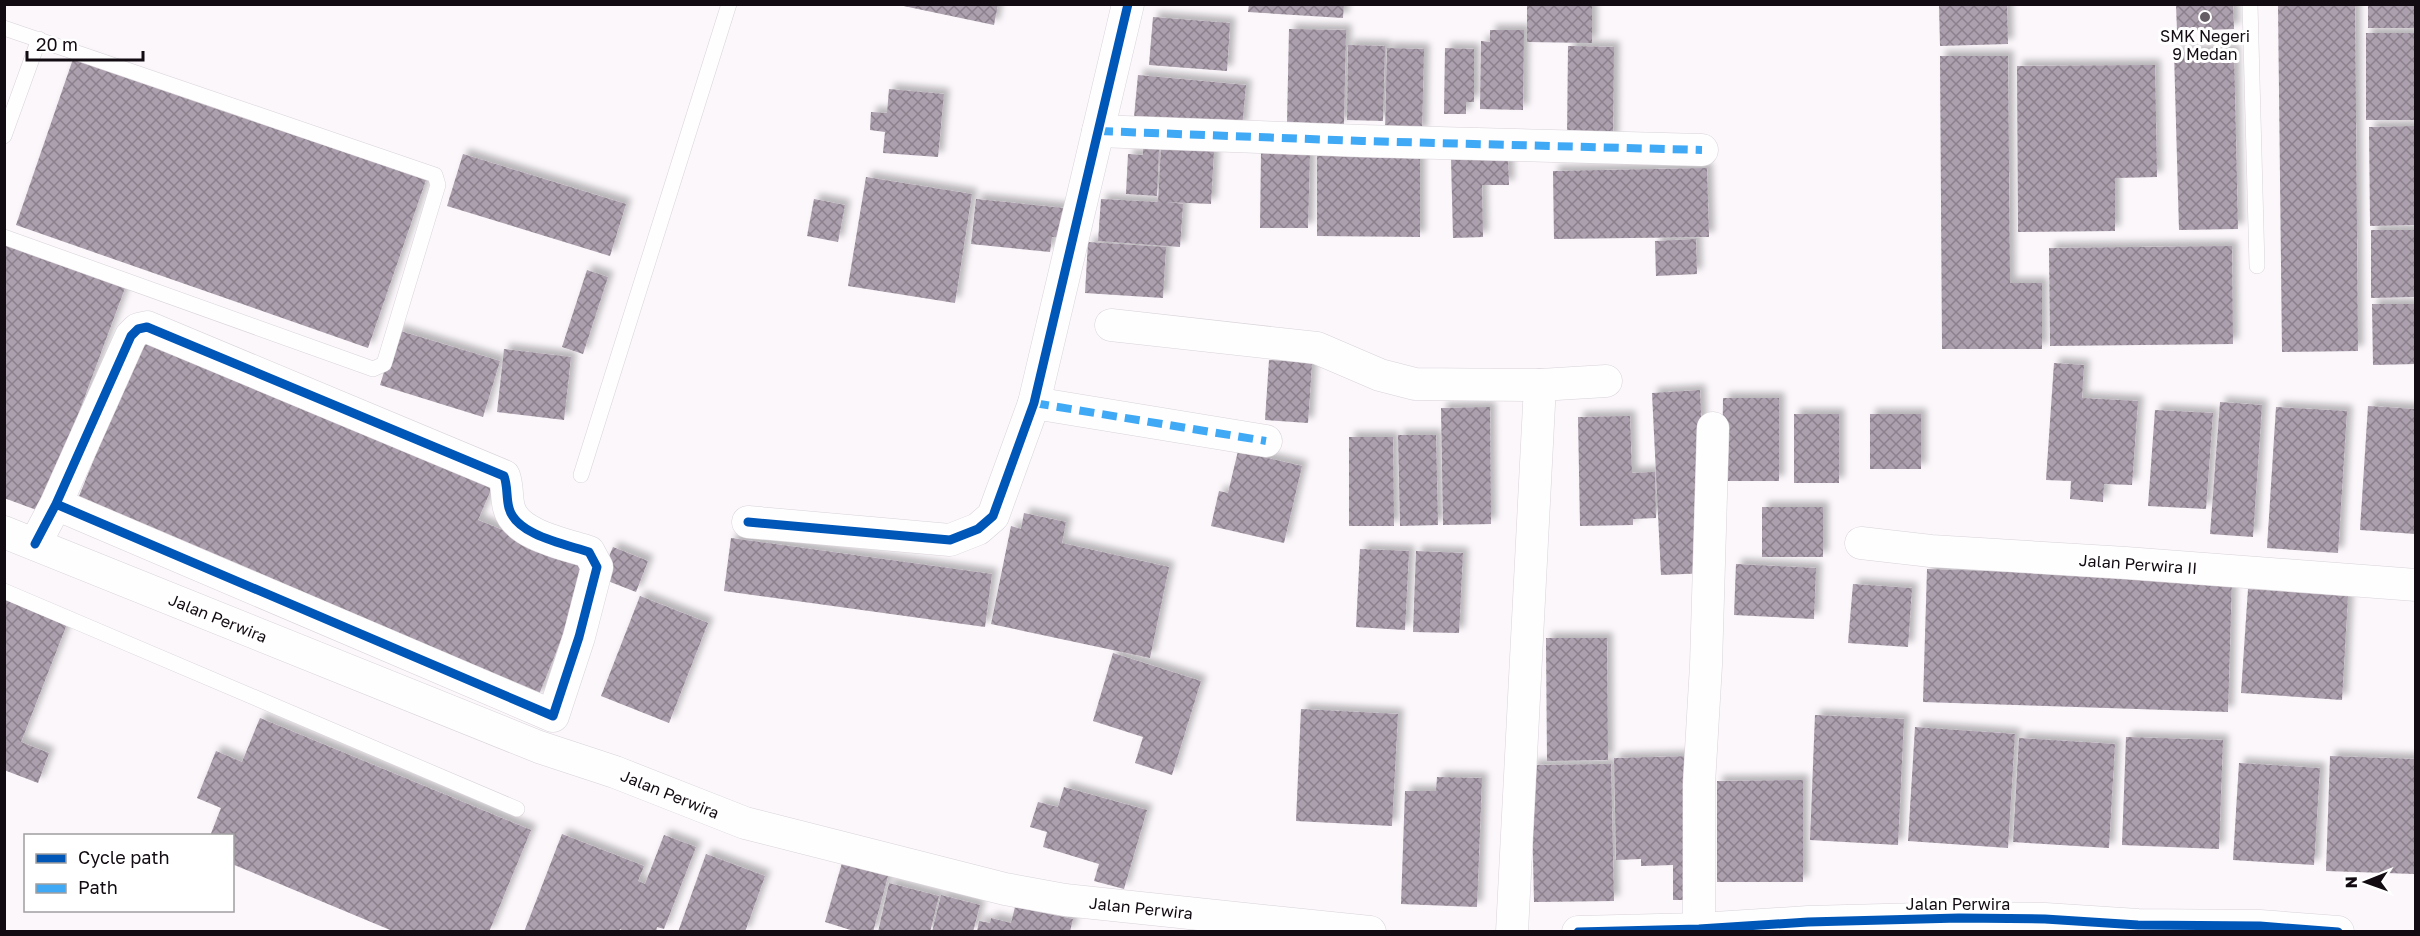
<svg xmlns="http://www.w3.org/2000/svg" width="2420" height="936" font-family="'Golos Text',sans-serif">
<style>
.building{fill:url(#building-cross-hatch);filter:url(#shadow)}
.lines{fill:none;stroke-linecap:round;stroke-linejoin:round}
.lane-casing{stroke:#d9d3d9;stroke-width:16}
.street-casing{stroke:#d9d3d9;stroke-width:33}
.lane{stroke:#fefefe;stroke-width:15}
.street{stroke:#fefefe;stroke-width:32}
.quiet{stroke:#3fa9f5;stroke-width:8;stroke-dasharray:15 8;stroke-linecap:butt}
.cycleway-casing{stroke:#fff;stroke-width:13}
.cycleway{stroke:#0057b8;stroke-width:9}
.poi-dot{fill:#645e64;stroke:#fff;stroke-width:2}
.labels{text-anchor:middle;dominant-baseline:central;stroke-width:6;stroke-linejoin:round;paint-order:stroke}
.poi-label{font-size:16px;fill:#120c12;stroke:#fff}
.street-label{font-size:16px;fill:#120c12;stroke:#fff}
</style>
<defs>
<pattern id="building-cross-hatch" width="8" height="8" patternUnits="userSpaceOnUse" patternTransform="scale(1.5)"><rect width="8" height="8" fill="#ac9fae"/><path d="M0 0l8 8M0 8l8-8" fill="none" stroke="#8b808c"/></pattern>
<filter id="shadow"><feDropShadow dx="5.5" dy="-5.5" stdDeviation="3" flood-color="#0004"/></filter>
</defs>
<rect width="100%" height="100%" fill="#fbf7fb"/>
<g class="building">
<polygon points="894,4 998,4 994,25"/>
<polygon points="1249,4 1344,4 1343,18 1248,12"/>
<polygon points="1527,4 1592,4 1592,43 1527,42"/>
<polygon points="1939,4 2007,4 2008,44 1940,46"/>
<polygon points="2176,4 2233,4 2234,29 2177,31"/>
<polygon points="2278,4 2355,4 2358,351 2282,352"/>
<rect x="2368" y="4" width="47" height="24"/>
<polygon points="1153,17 1230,23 1227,71 1149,65"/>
<polygon points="1289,29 1346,30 1344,124 1287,123"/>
<polygon points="1490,30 1524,30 1523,110 1480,109 1481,41 1490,42"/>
<rect x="2366" y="33" width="49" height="87"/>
<polygon points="1348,45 1385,46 1383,121 1347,120"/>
<polygon points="1568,46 1614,47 1613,142 1567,141"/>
<polygon points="1387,48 1424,49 1422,133 1385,132"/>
<polygon points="1445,48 1474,49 1474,102 1466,102 1466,114 1444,114"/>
<polygon points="2234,50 2238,229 2179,230 2174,52"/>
<polygon points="74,56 426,180 368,348 16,225"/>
<polygon points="1940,56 2008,56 2010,283 2042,283 2042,349 1942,349"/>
<polygon points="2155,65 2157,177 2115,178 2115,231 2018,232 2017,66"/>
<polygon points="1138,75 1246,85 1242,128 1134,117"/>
<polygon points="889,89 944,94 938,157 883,153 885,132 870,130 871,112 887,113"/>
<polygon points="2415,126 2415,225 2370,226 2369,127"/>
<polygon points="1161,147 1214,150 1211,204 1167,202 1183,204 1180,247 1098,241 1101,199 1158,202"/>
<polygon points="1143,148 1159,149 1157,196 1126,194 1128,154 1143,155"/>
<polygon points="1261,152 1310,152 1308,228 1260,228"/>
<polygon points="463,154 626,204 610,256 447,206"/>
<polygon points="1317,156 1420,156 1420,237 1317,236"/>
<polygon points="1508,157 1509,185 1482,185 1483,237 1453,238 1451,158"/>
<polygon points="1707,168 1709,237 1554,239 1553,171"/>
<polygon points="866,177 972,194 955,303 848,286"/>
<polygon points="814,199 845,205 838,242 807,236"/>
<polygon points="976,199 1074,209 1071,239 1052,237 1050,252 971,244"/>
<polygon points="2371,230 2415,230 2415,297 2371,298"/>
<polygon points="1696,239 1697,274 1656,276 1655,241"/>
<polygon points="1088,242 1166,247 1163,298 1085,293"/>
<polygon points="4,243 125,288 42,512 4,498"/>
<polygon points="2232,246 2233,344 2050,346 2049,248"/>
<polygon points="587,270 608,277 583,354 562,347"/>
<polygon points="2372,304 2415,304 2415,364 2373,365"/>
<polygon points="397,330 500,361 483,417 380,385"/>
<polygon points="145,333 496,478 478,520 591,566 538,697 75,506"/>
<polygon points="504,349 571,357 564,420 497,412"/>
<polygon points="1269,360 1312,363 1308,423 1265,420"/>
<polygon points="2054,363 2084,365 2082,398 2138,401 2132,485 2104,484 2103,502 2070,499 2071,481 2046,480"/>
<polygon points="1700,390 1708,573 1661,575 1652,393"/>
<polygon points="1723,398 1779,398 1779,481 1722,481"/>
<polygon points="2220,402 2262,405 2253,537 2210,534"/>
<polygon points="2368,406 2415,409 2415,534 2360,530"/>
<polygon points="1490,407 1491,524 1443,525 1441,408"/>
<polygon points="2276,407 2347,411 2338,553 2267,548"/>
<polygon points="2155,410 2213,413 2206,509 2148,506"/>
<rect x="1794" y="414" width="45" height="69"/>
<rect x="1870" y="414" width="51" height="55"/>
<polygon points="1630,416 1632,473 1655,472 1656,518 1633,519 1633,525 1580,526 1578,417"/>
<polygon points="1398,435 1436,435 1438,525 1400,526"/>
<polygon points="1349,437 1393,437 1394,526 1349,526"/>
<polygon points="1238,451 1302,466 1284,543 1211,526 1219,491 1228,493"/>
<rect x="1762" y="507" width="61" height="50"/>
<polygon points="1024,513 1066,522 1062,543 1169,567 1150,658 991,624 1011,526 1021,529"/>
<polygon points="731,538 992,574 985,627 724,591"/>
<polygon points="613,547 648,561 636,592 600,578"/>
<polygon points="1360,549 1409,551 1405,630 1356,627"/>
<polygon points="1416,551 1463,553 1459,633 1413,632"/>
<polygon points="1736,564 1816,568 1814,619 1734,615"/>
<polygon points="1927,569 2232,579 2228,712 1923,702"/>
<polygon points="1853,584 1912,588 1908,647 1848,643"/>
<polygon points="2248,589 2348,596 2342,700 2241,693"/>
<polygon points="640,596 708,623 669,723 601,696"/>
<polygon points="4,599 67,624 21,742 49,753 38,783 4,770"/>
<polygon points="1546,638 1607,638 1608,760 1547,761"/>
<polygon points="1113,653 1201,681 1172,775 1135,763 1143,737 1093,721"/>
<polygon points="1301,709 1398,714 1392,826 1296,821"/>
<polygon points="1815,715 1904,719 1898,845 1810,840"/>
<polygon points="260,718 531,830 489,932 395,932 232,864 232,836 210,836 221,808 197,798 216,751 242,762"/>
<polygon points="1915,727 2015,734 2008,848 1908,841"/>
<polygon points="2126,737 2223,740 2219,849 2122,845"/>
<polygon points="2019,738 2115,744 2109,848 2013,842"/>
<polygon points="1694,756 1697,900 1673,900 1673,865 1641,866 1641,859 1616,860 1614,758"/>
<polygon points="2330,756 2415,759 2415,874 2326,871"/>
<polygon points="2239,763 2320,768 2314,865 2233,860"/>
<polygon points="1611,764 1614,901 1534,902 1531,765"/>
<polygon points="1437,777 1482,778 1477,907 1401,904 1405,791 1436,791"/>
<polygon points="1803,780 1803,882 1717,882 1717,781"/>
<polygon points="1064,787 1147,810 1124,889 1094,881 1099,864 1043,847 1047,832 1030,827 1038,802 1058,807"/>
<polygon points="562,834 644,866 638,881 645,884 664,835 696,847 664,929 657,927 656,932 625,932 620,929 619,932 524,932"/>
<polygon points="706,854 765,876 745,932 678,932"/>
<polygon points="842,863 888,876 873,932 857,932 825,922"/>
<polygon points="889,883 939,896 930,932 878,932"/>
<polygon points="941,895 980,905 973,932 932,932"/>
<polygon points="1015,907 1073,919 1070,932 977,932 979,921 990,923 991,918 1011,923"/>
</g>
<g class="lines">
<defs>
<g id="lane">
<polyline points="2250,4 2257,266"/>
<polyline points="4,28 435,175 438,185 384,364 373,369 4,237"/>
<polyline points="4,136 39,39"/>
<polyline points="581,475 729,4"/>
<polyline points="4,591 517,809"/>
</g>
<g id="street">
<polyline points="1098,131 1362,141 1702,150"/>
<polyline points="1111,325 1317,348 1380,375 1415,384 1540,385"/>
<polyline points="1034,403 1266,441"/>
<polyline points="748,522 950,540 978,529 993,516 1034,403 1128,4"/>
<polyline points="4,532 539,747 615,772 745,823 1005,889 1065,900 1370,932"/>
<polyline points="1861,543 1931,551 2126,563 2416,585"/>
<path d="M35,544L56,504L553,716L579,637L597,567L589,552C565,544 516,535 509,508C506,497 508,487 504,476L147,327L138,329L131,336L56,504"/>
<polyline points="1699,929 1699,784 1706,665 1713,428"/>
<polyline points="1512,932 1540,385 1606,381"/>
<polyline points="1578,932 1699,929 1808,922 1959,918 2045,919 2138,925 2260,926 2338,932"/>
</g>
</defs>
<use href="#lane" class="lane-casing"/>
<use href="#street" class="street-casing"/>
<use href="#lane" class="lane"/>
<use href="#street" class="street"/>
<g class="quiet">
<polyline points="1098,131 1362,141 1702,150"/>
<polyline points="1034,403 1266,441"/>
</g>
<defs>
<g id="cycleway">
<polyline points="748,522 950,540 978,529 993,516 1034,403 1128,4"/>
<path d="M35,544L56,504L553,716L579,637L597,567L589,552C565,544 516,535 509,508C506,497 508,487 504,476L147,327L138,329L131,336L56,504"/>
<polyline points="1578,932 1699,929 1808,922 1959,918 2045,919 2138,925 2260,926 2338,932"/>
</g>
</defs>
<use href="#cycleway" class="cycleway-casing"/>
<use href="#cycleway" class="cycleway"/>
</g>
<circle class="poi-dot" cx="2205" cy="17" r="6"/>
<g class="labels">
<g class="poi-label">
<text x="2205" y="36">SMK Negeri<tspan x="2205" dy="18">9 Medan</tspan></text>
</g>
<g class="street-label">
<text transform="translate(2138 564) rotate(4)">Jalan Perwira II</text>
<text transform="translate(218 618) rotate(22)">Jalan Perwira</text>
<text transform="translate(670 794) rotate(22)">Jalan Perwira</text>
<text x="1958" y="904">Jalan Perwira</text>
<text transform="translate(1141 908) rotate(6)">Jalan Perwira</text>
</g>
</g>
<rect width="2420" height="936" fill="none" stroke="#120c12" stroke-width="12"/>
<rect x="24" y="834" width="210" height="78" fill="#ffffff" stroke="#a09ea0" stroke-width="1.5"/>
<rect x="36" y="854" width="30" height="9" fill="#0057b8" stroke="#a09ea0" stroke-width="1.5"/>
<text x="78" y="864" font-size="18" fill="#120c12">Cycle path</text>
<rect x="36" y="884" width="30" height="9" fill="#3fa9f5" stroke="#a09ea0" stroke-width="1.5"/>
<text x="78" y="894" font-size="18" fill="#120c12">Path</text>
<g transform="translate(2366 882) rotate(269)" stroke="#ffffff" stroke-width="4.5" paint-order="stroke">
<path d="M0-4.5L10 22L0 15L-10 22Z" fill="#120c12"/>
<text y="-9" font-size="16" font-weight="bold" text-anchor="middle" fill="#120c12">N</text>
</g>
<path d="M27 51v9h116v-9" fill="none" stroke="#120c12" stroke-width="3"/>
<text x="36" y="51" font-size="18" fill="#120c12" stroke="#ffffff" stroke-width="4.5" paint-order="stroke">20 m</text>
</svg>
